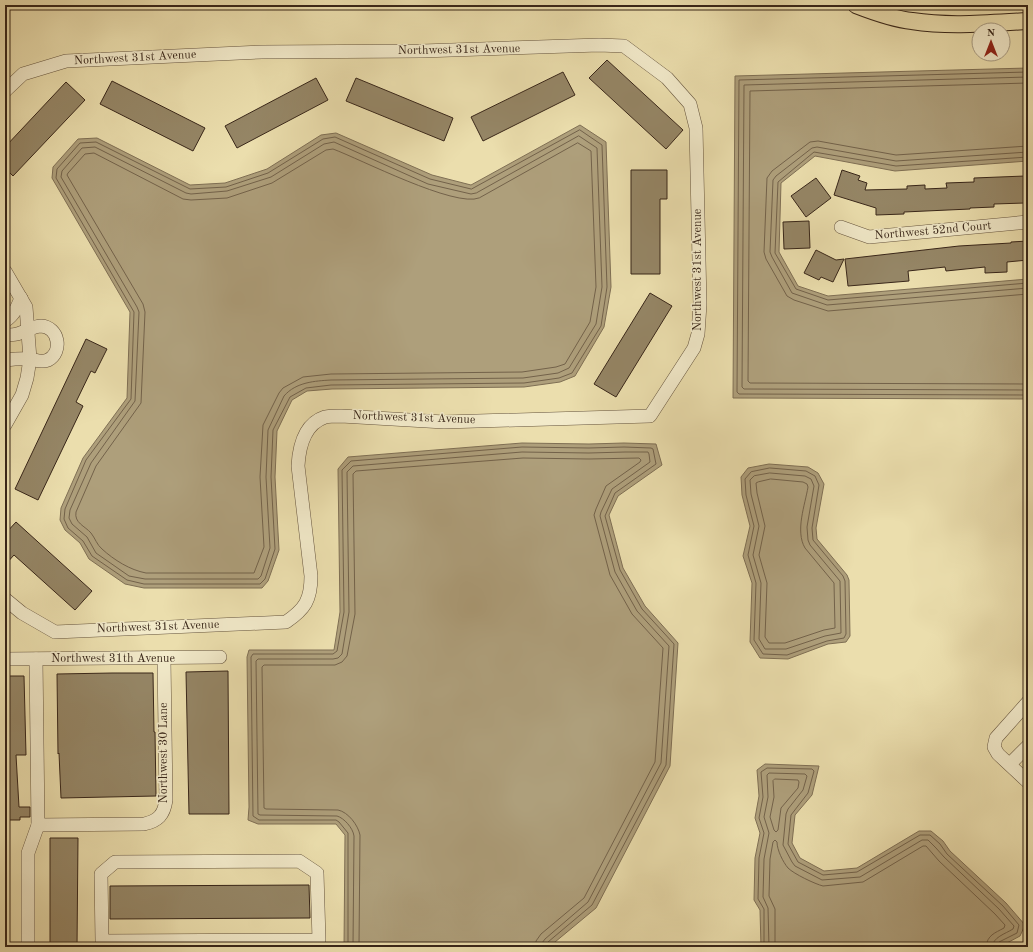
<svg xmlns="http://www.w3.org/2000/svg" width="1033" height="952" font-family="'Old Standard TT',serif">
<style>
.water{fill:#ae9f7b;stroke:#7f6f54}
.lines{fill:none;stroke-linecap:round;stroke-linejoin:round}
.shore{stroke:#73624a;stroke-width:1}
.building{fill:#958666;stroke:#382619}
.minor-casing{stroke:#65543e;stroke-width:14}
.major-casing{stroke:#382619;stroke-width:18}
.minor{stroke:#f2eaca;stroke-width:13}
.major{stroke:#ebdead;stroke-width:16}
.labels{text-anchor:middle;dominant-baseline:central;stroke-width:3;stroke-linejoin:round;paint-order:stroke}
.street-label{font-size:12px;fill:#382619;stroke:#f2eaca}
</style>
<rect width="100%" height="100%" fill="#ebdead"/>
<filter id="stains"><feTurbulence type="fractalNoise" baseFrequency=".005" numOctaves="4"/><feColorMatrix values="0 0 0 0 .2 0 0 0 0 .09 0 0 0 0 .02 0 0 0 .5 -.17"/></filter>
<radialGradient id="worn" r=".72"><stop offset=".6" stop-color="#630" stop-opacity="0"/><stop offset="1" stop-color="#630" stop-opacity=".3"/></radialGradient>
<g class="water">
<polygon points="1028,68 1028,161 895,171 815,156 781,183 779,252 798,286 828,296 1028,279 1028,399 733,398 735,76"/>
<polygon points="580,125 606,142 611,287 604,327 575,376 560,382 524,387 332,389 307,391 292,400 277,431 275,477 279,550 268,581 262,588 144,588 125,584 89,559 80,543 65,530 60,520 61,508 83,458 127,398 130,312 52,178 53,167 78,139 97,138 190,185 225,183 267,169 321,135 336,133 432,175 471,185"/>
<polygon points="522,443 589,444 624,443 656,444 662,465 618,496 609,515 623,568 645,606 678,643 670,766 596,908 549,947 344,947 345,835 336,824 258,824 248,820 249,807 247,657 249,650 334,650 340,612 338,469 348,457"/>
<polygon points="769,464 808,467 818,473 824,484 816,528 817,539 847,575 849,580 850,636 846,642 828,644 788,659 760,658 750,642 752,583 743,556 750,526 742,495 741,477 748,468"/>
<polygon points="765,764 819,766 812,795 795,815 792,843 800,858 824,871 857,868 919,831 931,831 943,841 950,851 1006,903 1025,925 1020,936 1005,944 996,947 761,947 760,910 754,900 755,858 760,833 755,818 759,796 757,770"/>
</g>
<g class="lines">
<g class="shore">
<polyline points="1028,72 739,80 737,392 739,394 1028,395"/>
<polyline points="1028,77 744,85 742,387 744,389 1028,390"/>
<polyline points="1028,83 750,91 748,381 750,383 1028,384"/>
<polygon points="580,130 602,145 607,287 601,326 572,373 559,378 524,383 331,385 306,388 290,397 273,430 271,477 275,549 265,579 260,584 144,584 127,580 92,556 83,541 68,528 64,519 65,509 86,460 131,399 134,312 56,178 57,169 80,143 96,142 190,189 226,187 268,173 323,139 335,137 430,179 471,189"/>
<path d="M579,136L597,148L602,287L596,324L569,368L558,373L523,378L331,380C315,381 296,382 284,396L268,430L266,477L270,548L261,576L258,579H145L129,576L96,553L87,537L72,524L69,518L70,510L91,463L135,401L139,312L137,307L61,177L62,171L82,148L95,147L186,193L191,194L227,191L271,177L324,144L334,142L428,184L471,194L476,193Z"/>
<path d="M578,143L591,151L596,287L590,322L565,364L556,367L522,372L331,374L303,377L283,388L279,393L263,425L260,477L264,547L254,573H146C130,570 114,560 102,549C97,545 95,538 91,533C85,526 74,523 76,512L96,466L141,403L145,312L143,304L67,175L68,173L85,154L94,153L183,199L191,200L227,198L272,183L326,150L333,149C360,159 455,208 479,198Z"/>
<polyline points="1028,146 896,155 818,141 810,142 772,171 767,178 764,252 766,259 787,296 794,300 828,311 1028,294"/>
<polyline points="1028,152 896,161 817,147 812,148 776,176 773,180 770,252 772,257 792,293 827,305 1028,288"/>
<polyline points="1028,157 896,166 814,152 778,182 775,253 796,289 828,300 1028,283"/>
<polygon points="770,468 806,471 815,476 819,485 812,528 813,540 843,576 845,581 846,634 844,638 827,641 787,655 763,654 754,640 756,583 748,555 754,526 746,495 745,479 751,472"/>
<polygon points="770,473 805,476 811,479 814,486 807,527 808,540 810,545 840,581 841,633 825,636 786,649 765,649 759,639 761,583 753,555 759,526 751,494 750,480 754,476"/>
<path d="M771,479L803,482L807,484L808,487C805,505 795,531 805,548L834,583L835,628L824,630L785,643H769L765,637L767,583L759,555L765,526L757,493L756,483L758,482Z"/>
<polygon points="775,779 798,780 799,782 798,788 781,808 778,830 776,832 774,830 770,817 774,797 773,781"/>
<polyline points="348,947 348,833 339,822 336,820 259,820 253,816 251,657 253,654 333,654 337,651 344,612 342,470 351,461 522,447 589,448 624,447 651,448 653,449 656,464 615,493 605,516 620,570 642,609 674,644 666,765 592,905 548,942 547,947"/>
<path d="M353,947L354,836C353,828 344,818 337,816L260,815L258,814L256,661L258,659H333L338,658L342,654L349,612L347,472L353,466L522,452L589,453L625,452H648L649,454L650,462L612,489L601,512L600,516L615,572L637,611L669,646L661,763L588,902L545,939L542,943V947"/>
<path d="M359,947L360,835C358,825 348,812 338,810L266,809L264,808L262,667L264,665H335L342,662L347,656L355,614L353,474L356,471L523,458L589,459L639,458L641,460L640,462L606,486L596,509L594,515L610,575L632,614L663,648L655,762L584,898L541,934L536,941V947"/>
<polyline points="764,947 764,909 758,899 759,858 764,833 759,818 763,797 761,772 767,768 812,769 814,771 808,793 791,815 788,844 798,862 823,875 857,872 920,835 930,835 940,844 947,854 1003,906 1019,925 1017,933 999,942 997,947"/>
<path d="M769,947L768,908L763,897L764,859L769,833L764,817L768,797L767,775L769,773L805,774L807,776L803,790L788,809L786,814L783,845L792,862L795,866L822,880L860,877L922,840H928L936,848L944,857L999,909L1014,926L1013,929C1005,934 993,937 992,947"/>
<path d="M775,947V909L769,896L770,859L773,842L775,840L777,842C777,850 783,862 788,868C794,874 815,884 823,886L863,882L923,846H926L939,861L995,914L1005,925L1004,928C995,933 987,935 986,947"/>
</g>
</g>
<g class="building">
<polygon points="607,60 683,130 666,149 589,78"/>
<polygon points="563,72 575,95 483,141 471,117"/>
<polygon points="316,78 328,100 237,148 225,126"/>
<polygon points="356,78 453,118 444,141 346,101"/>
<polygon points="112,81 205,128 193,151 100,104"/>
<polygon points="66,82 85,100 13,176 5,168 5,147"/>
<polygon points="631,170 667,170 667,199 660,199 660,274 631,274"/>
<polygon points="842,170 860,176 858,180 867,183 865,190 907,189 907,186 925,185 925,189 947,188 946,183 974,182 974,178 1025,176 1025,180 1028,180 1028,199 1025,199 1025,203 994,204 994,207 970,208 970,209 904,212 904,214 876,215 876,208 834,195"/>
<polygon points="816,178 831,198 806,217 791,196"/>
<polygon points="809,221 810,248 784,249 783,222"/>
<polygon points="1028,241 1028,260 1007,262 1007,272 985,273 985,267 946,271 945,267 908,271 909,281 848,286 845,259 959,246 1011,243 1011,242"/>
<polygon points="816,250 836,260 844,259 833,282 821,277 819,280 804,273"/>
<polygon points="650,293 672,306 616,397 594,384"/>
<polygon points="86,339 107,349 95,373 91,371 76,402 83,406 38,500 15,489"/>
<polygon points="16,522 92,591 75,610 14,555 5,565 5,534"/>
<polygon points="228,671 229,814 189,814 186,672"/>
<polygon points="112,673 153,673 154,732 155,732 156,796 61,798 59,753 58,754 57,674"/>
<polygon points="5,676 24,676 26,755 16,755 19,807 30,807 30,817 20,817 20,820 5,820"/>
<polygon points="50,838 78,838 77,947 50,947"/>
<polygon points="309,885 310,918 110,919 110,886"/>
</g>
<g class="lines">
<defs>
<g id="minor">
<path d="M5,91L23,74L66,61L262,52L422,51L599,45L624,46L667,78L690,104L696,128L700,304L698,334L694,348L650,416L444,422L341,416C336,416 329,416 325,417C304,424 299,448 298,466L311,576C311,600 305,609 286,622L55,632L22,613L5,599"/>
<polyline points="841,227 869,237 1028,222"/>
<polyline points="5,271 26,307 30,359 27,378 22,395 5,425"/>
<path d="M5,321C14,315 17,308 21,298"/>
<path d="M5,335C10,335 16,335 20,333C27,331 34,326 41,326C59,327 63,352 48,360C41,363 36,360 30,359C22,358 13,359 5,360"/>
<polyline points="5,659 220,657"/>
<polyline points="1028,702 996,738 994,747 998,754 1028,782"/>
<polyline points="1010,764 1028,746"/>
<path d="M38,825L144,824C158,821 164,815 166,800L164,659"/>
<polygon points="299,861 317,873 319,940 102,941 101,874 115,862"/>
<polyline points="28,947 28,853 38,825 36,659"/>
</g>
<path id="major" d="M856,5C874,12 893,19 912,21C950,27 990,23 1028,21"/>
</defs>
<use href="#minor" class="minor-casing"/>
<use href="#major" class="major-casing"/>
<use href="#minor" class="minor"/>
<use href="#major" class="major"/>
</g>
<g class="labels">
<g class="street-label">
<text transform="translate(459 50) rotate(-1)">Northwest 31st Avenue</text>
<text transform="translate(135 58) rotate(-3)">Northwest 31st Avenue</text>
<text transform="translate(933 231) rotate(-5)">Northwest 52nd Court</text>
<text transform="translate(698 270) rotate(-90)">Northwest 31st Avenue</text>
<text transform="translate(414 418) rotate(2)">Northwest 31st Avenue</text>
<text transform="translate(158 627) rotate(-2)">Northwest 31st Avenue</text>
<text x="113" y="659">Northwest 31th Avenue</text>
<text transform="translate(164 753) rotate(-90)">Northwest 30 Lane</text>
</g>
</g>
<rect width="1033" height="952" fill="none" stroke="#ebdead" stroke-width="20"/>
<rect x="6" y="6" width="1021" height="940" fill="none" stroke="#382619" stroke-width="2"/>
<rect x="10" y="10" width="1013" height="932" fill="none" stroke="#382619"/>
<g transform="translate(991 42)"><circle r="19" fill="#f2eaca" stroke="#a89c83"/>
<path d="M0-3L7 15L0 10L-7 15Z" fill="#8f2418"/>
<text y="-6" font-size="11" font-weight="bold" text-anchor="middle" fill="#382619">N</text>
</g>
<rect width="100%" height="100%" filter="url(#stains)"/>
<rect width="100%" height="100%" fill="url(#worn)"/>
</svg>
